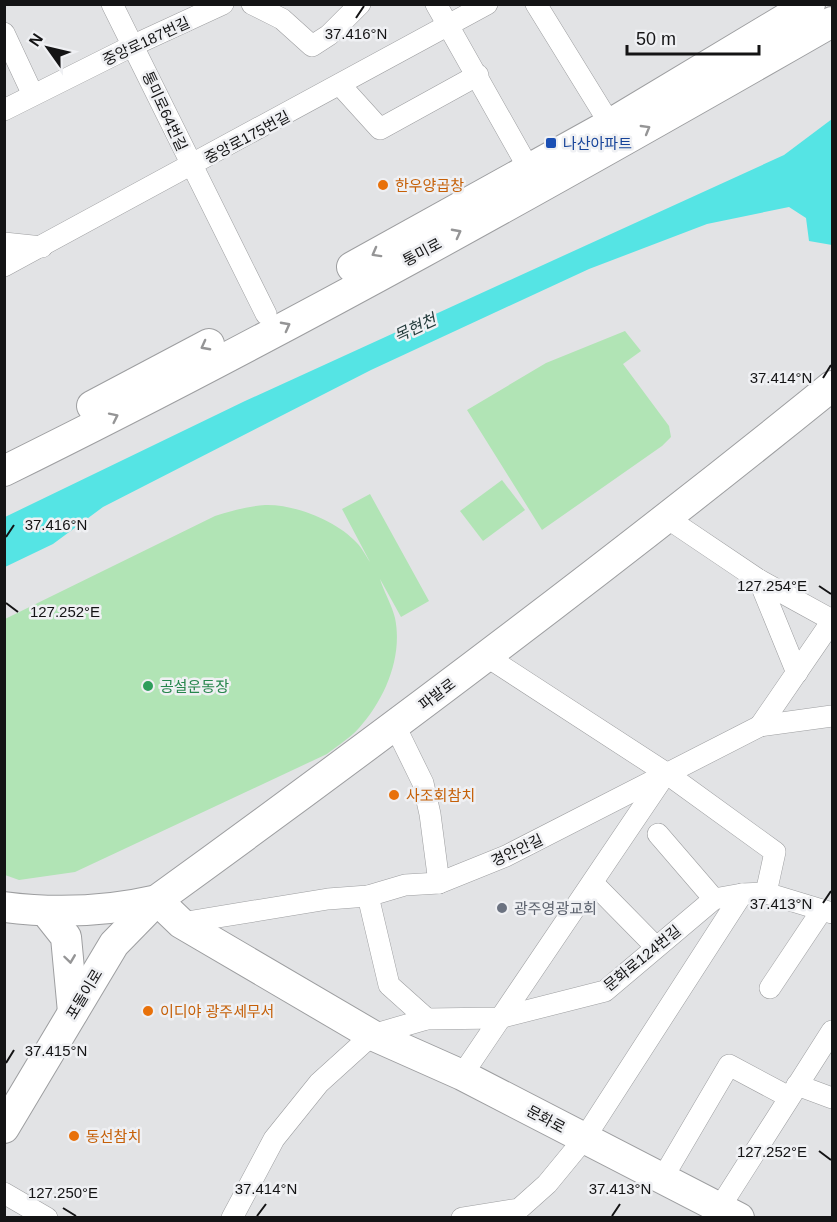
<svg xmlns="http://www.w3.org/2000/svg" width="837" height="1222" font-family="Helvetica,'Noto Sans KR',sans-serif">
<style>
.green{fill:#b1e4b5}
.water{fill:#55e4e4}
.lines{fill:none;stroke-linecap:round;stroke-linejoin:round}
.street-casing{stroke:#9d9ea0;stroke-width:22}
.secondary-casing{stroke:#9d9ea0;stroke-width:32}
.street{stroke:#fff;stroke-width:21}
.secondary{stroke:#fff;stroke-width:30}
.oneway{stroke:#959596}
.ticks{fill:none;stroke:#141415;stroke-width:2}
.transit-dot{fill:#1a4fb4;stroke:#eff0f3;stroke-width:2}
.food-dot{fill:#e8710a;stroke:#eff0f3;stroke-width:2}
.leisure-dot{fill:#2e9e5b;stroke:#eff0f3;stroke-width:2}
.worship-dot{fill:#6b7280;stroke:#eff0f3;stroke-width:2}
.labels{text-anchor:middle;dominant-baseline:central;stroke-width:5;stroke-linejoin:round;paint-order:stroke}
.street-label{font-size:15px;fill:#141415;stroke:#eff0f3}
.transit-label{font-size:15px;fill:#164399;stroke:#eff0f3;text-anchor:start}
.food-label{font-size:15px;fill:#c56008;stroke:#eff0f3;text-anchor:start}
.leisure-label{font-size:15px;fill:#27864d;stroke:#eff0f3;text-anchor:start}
.worship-label{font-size:15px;fill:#5b616d;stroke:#eff0f3;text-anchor:start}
.water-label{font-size:16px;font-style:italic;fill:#253d3d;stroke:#eff0f3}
.ticks-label{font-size:15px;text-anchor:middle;fill:#141415;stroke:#eff0f3;stroke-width:5;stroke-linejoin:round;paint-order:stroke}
</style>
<rect width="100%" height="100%" fill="#e2e3e5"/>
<g class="green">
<polygon points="625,331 641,351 623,364 669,426 671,437 662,446 542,530 467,410 546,363"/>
<polygon points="502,480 525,510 483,541 460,511"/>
<path d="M370,494L429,601L401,617L380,579C384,592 392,605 395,618C403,657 385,699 359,728C350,738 337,746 327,754L75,872L19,880L5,875V619L215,516C231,511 248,506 265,505C295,504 337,521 357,543C362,548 366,556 370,562L342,509Z"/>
</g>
<polygon class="water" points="832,119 832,245 809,241 806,218 789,207 707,224 589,269 371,370 103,507 53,544 5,567 5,517 245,401 784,155"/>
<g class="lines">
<defs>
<g id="street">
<polyline points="112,4 266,314"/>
<polyline points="252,4 282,19 312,46 329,35 360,4"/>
<polyline points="436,4 529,169"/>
<polyline points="536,4 610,124"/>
<polyline points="4,33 33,95"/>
<polyline points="341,86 380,129 478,75"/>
<polyline points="4,110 134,45 223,4"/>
<polyline points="4,243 42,247"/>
<polyline points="4,266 487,4"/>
<polyline points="667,518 759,580 797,673"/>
<polyline points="759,580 832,620"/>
<polyline points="486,656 666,773 775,852 766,893"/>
<polyline points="395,726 423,783 430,814 439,883"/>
<polyline points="760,726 832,621"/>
<polyline points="658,834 714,899"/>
<polyline points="593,883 656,947"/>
<polyline points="368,896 389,985 427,1019"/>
<polyline points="181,923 328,899 368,896 405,885 439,883 506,856 760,726 832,716"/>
<polyline points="770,988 822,910"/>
<polyline points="462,1075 664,776"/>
<polyline points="797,1085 832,1098"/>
<polyline points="662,1179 729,1065 789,1097"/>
<polyline points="4,1193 47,1218"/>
<polyline points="232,1218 274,1139 319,1083 372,1035 427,1019 499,1018 605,991 714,899 742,894 766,893 832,913"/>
<polyline points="462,1218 519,1209 547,1184 584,1139 742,894"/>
<polyline points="713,1218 832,1031"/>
</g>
<g id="secondary">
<polyline points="352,267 610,124 810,4"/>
<polyline points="92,406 209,344"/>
<path d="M4,471C286,332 560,178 832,22"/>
<polyline points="157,900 181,923 372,1035 462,1075 739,1218"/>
<path d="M4,907C57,914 105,912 157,900C386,734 612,564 832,386"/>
<polyline points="47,913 66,937 73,1012"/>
<polyline points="4,1128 114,944 157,900"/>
</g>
</defs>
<use href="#street" class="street-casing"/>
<use href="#secondary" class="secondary-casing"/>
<use href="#street" class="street"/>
<use href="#secondary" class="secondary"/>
</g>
<defs><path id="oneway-chevron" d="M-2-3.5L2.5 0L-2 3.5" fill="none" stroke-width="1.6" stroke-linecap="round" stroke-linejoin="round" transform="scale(1.5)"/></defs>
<g class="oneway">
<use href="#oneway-chevron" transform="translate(646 129) rotate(-30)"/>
<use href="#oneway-chevron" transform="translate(457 233) rotate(-28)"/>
<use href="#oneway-chevron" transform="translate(376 253) rotate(151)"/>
<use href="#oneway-chevron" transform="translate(286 326) rotate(-28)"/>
<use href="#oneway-chevron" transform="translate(205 346) rotate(152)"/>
<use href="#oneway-chevron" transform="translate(114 417) rotate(-26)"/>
<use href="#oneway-chevron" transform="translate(70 959) rotate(82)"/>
</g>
<path class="ticks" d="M356,18L364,6M823,378L831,365M6,537L14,525M819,586L831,594M6,603L18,612M823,903L831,891M6,1063L14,1050M819,1151L831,1160M63,1208L76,1216M257,1216L266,1204M612,1216L620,1204"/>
<rect class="transit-dot" x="545" y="137" width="12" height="12" rx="3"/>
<g class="food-dot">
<circle cx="383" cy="185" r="6"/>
<circle cx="394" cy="795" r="6"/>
<circle cx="148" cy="1011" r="6"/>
<circle cx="74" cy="1136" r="6"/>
</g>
<circle class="leisure-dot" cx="148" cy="686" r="6"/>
<circle class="worship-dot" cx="502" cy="908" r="6"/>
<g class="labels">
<g class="street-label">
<text transform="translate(146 41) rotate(-25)">중앙로187번길</text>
<text transform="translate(165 111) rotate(65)">통미로64번길</text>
<text transform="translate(247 137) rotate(-28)">중앙로175번길</text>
<text transform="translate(422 252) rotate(-28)">통미로</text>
<text transform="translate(437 694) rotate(-37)">파발로</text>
<text transform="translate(517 850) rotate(-25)">경안안길</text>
<text transform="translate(642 958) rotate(-39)">문화로124번길</text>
<text transform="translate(84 994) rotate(-59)">포돌이로</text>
<text transform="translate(546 1119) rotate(28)">문화로</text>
</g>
<g class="transit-label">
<text x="563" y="143">나산아파트</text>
</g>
<g class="food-label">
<text x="395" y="185">한우양곱창</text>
<text x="406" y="795">사조회참치</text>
<text x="160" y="1011">이디야 광주세무서</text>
<text x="86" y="1136">동선참치</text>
</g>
<g class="leisure-label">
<text x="160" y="686">공설운동장</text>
</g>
<g class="worship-label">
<text x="514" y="908">광주영광교회</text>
</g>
<g class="water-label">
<text transform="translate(415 328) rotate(-25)">목현천</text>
</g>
</g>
<g class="ticks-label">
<text x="356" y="39">37.416°N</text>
<text x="781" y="383">37.414°N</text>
<text x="56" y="530">37.416°N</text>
<text x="772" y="591">127.254°E</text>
<text x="65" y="617">127.252°E</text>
<text x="781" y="909">37.413°N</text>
<text x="56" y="1056">37.415°N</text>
<text x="772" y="1157">127.252°E</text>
<text x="266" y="1194">37.414°N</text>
<text x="620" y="1194">37.413°N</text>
<text x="63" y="1198">127.250°E</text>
</g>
<rect width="837" height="1222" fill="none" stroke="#141415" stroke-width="12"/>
<g transform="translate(48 48) rotate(304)" stroke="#eff0f3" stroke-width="4.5" paint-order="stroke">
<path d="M0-4.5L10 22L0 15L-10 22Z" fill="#141415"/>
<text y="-9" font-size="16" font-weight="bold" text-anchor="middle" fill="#141415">N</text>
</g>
<path d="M627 45v9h132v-9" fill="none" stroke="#141415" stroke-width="3"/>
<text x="636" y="45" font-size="18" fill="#141415" stroke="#eff0f3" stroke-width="4.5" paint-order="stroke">50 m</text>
</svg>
